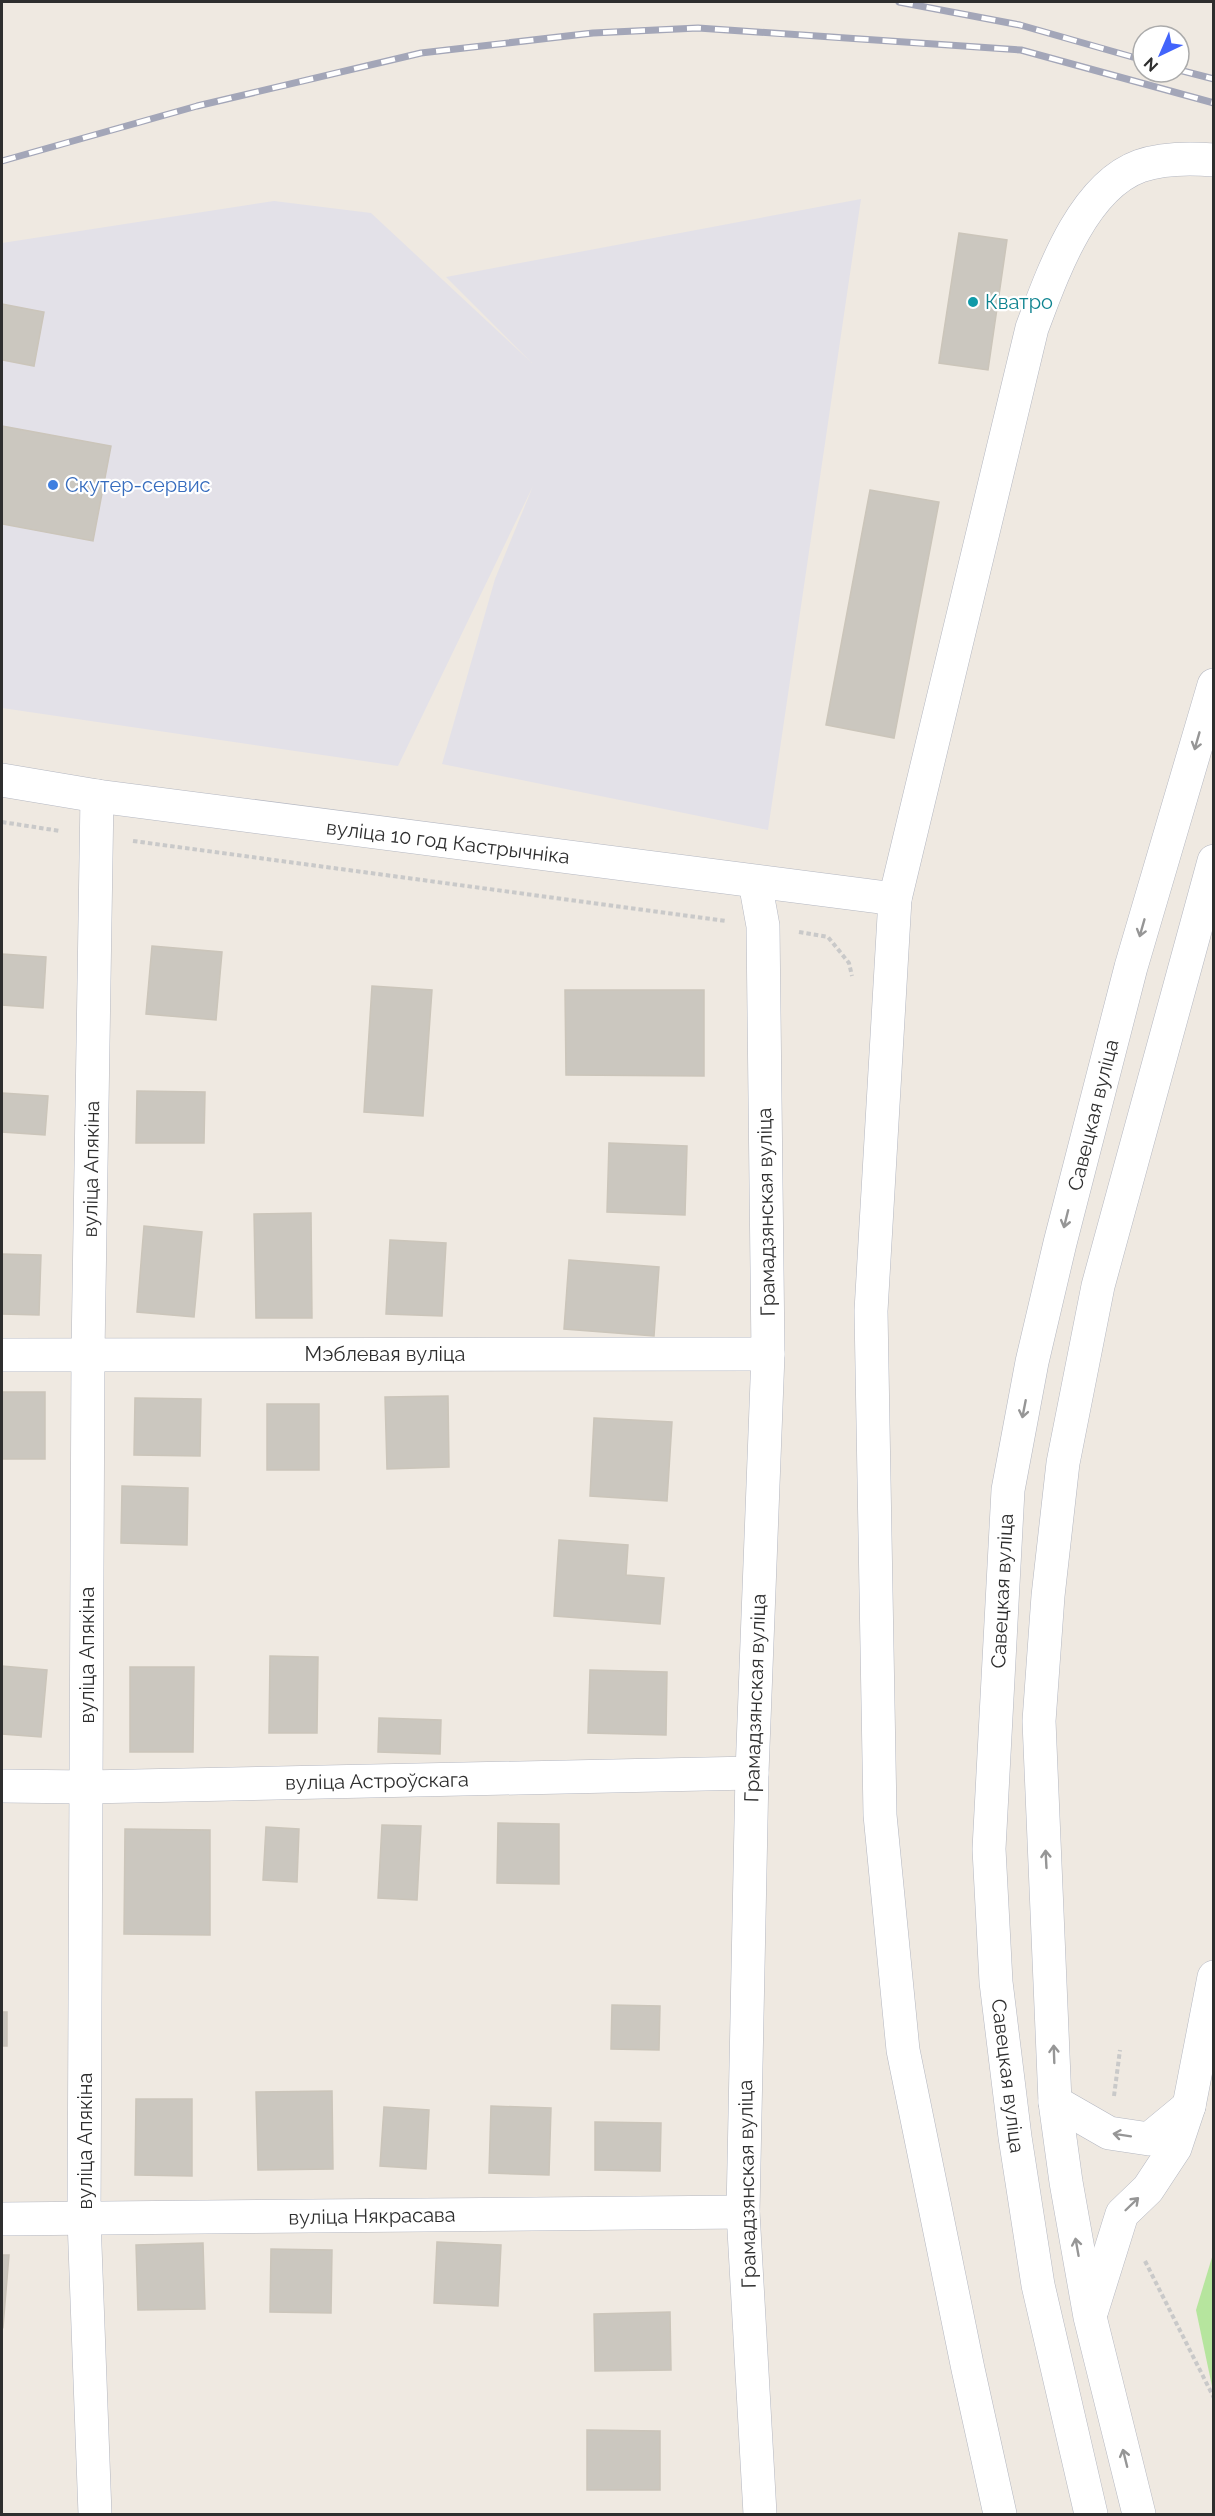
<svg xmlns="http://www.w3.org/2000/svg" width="1215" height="2516" font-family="Raleway,sans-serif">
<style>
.industrial{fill:#e3e1e8}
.green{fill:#b6e59e}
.building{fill:#cbc7bf;stroke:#cbc5ba;stroke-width:1.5}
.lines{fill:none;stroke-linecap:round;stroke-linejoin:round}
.minor-casing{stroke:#b4b7c1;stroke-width:34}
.path{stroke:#c9c9c9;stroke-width:4;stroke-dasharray:4.5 3;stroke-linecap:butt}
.minor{stroke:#fff;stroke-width:33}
.rail-casing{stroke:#a3a6b8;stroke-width:7}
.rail{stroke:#fff;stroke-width:4.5;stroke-dasharray:14;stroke-linecap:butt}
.oneway{stroke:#969696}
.culture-dot{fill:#0f9aa8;stroke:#fff;stroke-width:2}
.shop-dot{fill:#3f7fe0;stroke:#fff;stroke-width:2}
.labels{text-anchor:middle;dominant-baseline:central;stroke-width:4.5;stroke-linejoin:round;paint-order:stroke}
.culture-label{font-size:20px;fill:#0d838f;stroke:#fff;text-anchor:start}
.shop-label{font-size:20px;fill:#366cbe;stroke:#fff;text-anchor:start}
.street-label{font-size:20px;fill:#2e2e2e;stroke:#fff}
</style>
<rect width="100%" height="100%" fill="#efe9e1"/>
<polygon class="industrial" points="861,199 768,830 442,764 495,579 533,486 398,766 2,708 2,243 274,201 371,213 532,363 446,277"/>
<polygon class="green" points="1213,2254 1213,2391 1196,2310"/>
<g class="building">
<polygon points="959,233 1007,240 988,370 939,363"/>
<polygon points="2,304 44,312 34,366 2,360"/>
<polygon points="2,426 111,446 93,541 2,524"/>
<polygon points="870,490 939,502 894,738 826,725"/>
<polygon points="152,946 222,952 216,1020 146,1014"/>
<polygon points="2,954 46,957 43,1008 2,1005"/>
<polygon points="372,986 432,990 423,1116 364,1112"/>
<polygon points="565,990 704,990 704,1076 566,1075"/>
<polygon points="137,1091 205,1092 204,1143 136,1143"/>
<polygon points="2,1093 48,1096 45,1135 2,1132"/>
<polygon points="609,1143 687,1146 685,1215 607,1212"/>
<polygon points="311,1213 312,1318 256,1318 254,1214"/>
<polygon points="144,1226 202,1232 194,1317 137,1312"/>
<polygon points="390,1240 446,1243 442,1316 386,1314"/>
<polygon points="2,1254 41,1255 39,1315 2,1314"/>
<polygon points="569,1260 659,1267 654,1336 564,1329"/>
<rect x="2" y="1392" width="43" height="67"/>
<polygon points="448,1396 449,1467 387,1469 385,1397"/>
<polygon points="135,1398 201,1399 200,1456 134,1455"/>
<rect x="267" y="1404" width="52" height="66"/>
<polygon points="594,1418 672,1422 667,1501 590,1496"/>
<polygon points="122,1486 188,1488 187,1545 121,1543"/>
<polygon points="559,1540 628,1545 626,1575 664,1578 660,1624 554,1616"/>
<polygon points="270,1656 318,1657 317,1733 269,1733"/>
<polygon points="2,1666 47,1670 41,1737 2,1734"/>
<polygon points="130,1667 194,1667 193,1752 130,1752"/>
<polygon points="590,1670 667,1672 666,1735 588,1733"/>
<polygon points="379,1718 441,1720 440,1754 378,1752"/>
<polygon points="498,1823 559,1824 559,1884 497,1883"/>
<polygon points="382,1825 421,1826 417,1900 378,1898"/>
<polygon points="266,1827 299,1829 297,1882 263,1880"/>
<polygon points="125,1829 210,1830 210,1935 124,1934"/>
<polygon points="612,2005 660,2006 659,2050 611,2049"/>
<rect x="2" y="2012" width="5" height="34"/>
<polygon points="332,2091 333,2169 258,2170 256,2092"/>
<polygon points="136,2099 192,2099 192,2176 135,2175"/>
<polygon points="491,2106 551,2108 549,2175 489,2173"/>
<polygon points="384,2107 429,2110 426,2169 380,2166"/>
<polygon points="595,2122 661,2123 660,2171 595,2170"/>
<polygon points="437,2242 501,2245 498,2306 434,2303"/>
<polygon points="203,2243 205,2309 138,2310 136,2245"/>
<polygon points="271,2249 332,2250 331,2313 270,2312"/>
<polygon points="2,2255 9,2255 3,2327 2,2326"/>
<polygon points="670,2312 671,2370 595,2371 594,2314"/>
<polygon points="587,2430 660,2431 660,2490 587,2490"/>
</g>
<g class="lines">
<defs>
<g id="minor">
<polyline points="2,780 97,796 895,899"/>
<polyline points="755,882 763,926 768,1354 752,1773 743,2212 760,2514"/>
<polyline points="2,1355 768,1354"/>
<polyline points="2,1786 87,1787 752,1773"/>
<polyline points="1055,2102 1109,2133 1149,2139 1189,2106"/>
<polyline points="2,2219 743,2212"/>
<polyline points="1092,2310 1122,2214 1148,2189 1175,2148 1189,2106 1214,1977"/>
<polyline points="95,2514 84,2219 88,1353 97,796"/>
<path d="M1000,2514L968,2369L903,2050L880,1815L871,1311L895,899L1032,328C1052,275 1082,187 1140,166C1163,158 1189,158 1214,160"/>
<polyline points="1091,2514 1038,2285 1015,2137 996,1982 989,1849 1008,1490 1032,1362 1060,1243 1131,967 1214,685"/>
<polyline points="1139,2514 1090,2317 1066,2182 1055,2102 1039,1721 1048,1596 1063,1463 1098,1286 1214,861"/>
</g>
</defs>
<use href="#minor" class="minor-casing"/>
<g class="path">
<polyline points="2,822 60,831"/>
<polyline points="133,841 726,921"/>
<polyline points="799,932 828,937 849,963 852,976"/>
<polyline points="1114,2096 1120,2050"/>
<polyline points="1145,2261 1214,2398"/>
</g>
<use href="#minor" class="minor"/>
<defs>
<g id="rail">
<polyline points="899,2 1020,25 1143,60"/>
<polyline points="1179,70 1214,79"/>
<polyline points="2,161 197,106 421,53 593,33 698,28 1021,50 1214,103"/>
</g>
</defs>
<use href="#rail" class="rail-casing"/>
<use href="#rail" class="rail"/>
</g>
<defs><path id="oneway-shaft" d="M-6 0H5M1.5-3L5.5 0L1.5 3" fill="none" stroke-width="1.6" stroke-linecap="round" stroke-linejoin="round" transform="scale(1.5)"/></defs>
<g class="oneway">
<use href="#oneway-shaft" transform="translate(1197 741) rotate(106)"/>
<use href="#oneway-shaft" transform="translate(1142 928) rotate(106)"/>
<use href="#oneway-shaft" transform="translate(1066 1219) rotate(104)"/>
<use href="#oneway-shaft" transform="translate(1024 1409) rotate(101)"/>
<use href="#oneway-shaft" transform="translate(1046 1859) rotate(-93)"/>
<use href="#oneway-shaft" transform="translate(1054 2054) rotate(-92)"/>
<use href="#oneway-shaft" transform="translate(1122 2135) rotate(-171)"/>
<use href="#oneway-shaft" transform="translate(1132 2204) rotate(-44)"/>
<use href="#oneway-shaft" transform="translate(1077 2247) rotate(-100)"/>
<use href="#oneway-shaft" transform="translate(1125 2458) rotate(-104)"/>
</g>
<circle class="culture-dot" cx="973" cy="302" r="6"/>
<circle class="shop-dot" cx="53" cy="485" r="6"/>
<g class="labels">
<g class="culture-label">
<text x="985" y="302">Кватро</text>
</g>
<g class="shop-label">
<text x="65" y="485">Скутер-сервис</text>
</g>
<g class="street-label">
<text transform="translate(448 842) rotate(7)">вуліца 10 год Кастрычніка</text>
<text transform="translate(1093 1115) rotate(-76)">Савецкая вуліца</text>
<text transform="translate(91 1169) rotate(-89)">вуліца Апякіна</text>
<text transform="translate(766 1212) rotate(-91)">Грамадзянская вуліца</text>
<text x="385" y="1354">Мэблевая вуліца</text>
<text transform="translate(1002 1591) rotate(-87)">Савецкая вуліца</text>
<text transform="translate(87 1655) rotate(-90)">вуліца Апякіна</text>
<text transform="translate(755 1698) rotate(-88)">Грамадзянская вуліца</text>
<text transform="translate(377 1781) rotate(-1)">вуліца Астроўскага</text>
<text transform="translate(1008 2076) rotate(83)">Савецкая вуліца</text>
<text transform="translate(85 2141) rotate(-90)">вуліца Апякіна</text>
<text transform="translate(747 2184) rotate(-91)">Грамадзянская вуліца</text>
<text transform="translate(372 2216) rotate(-1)">вуліца Някрасава</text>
</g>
</g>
<rect width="1215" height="2516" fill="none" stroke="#2e2e2e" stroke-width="6"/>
<g transform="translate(1161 54) rotate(224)"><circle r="28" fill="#ffffff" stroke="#ababab" stroke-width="1.5"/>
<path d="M0-4.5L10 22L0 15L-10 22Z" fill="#4264fb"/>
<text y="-9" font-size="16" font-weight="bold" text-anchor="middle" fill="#2e2e2e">N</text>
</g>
</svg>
